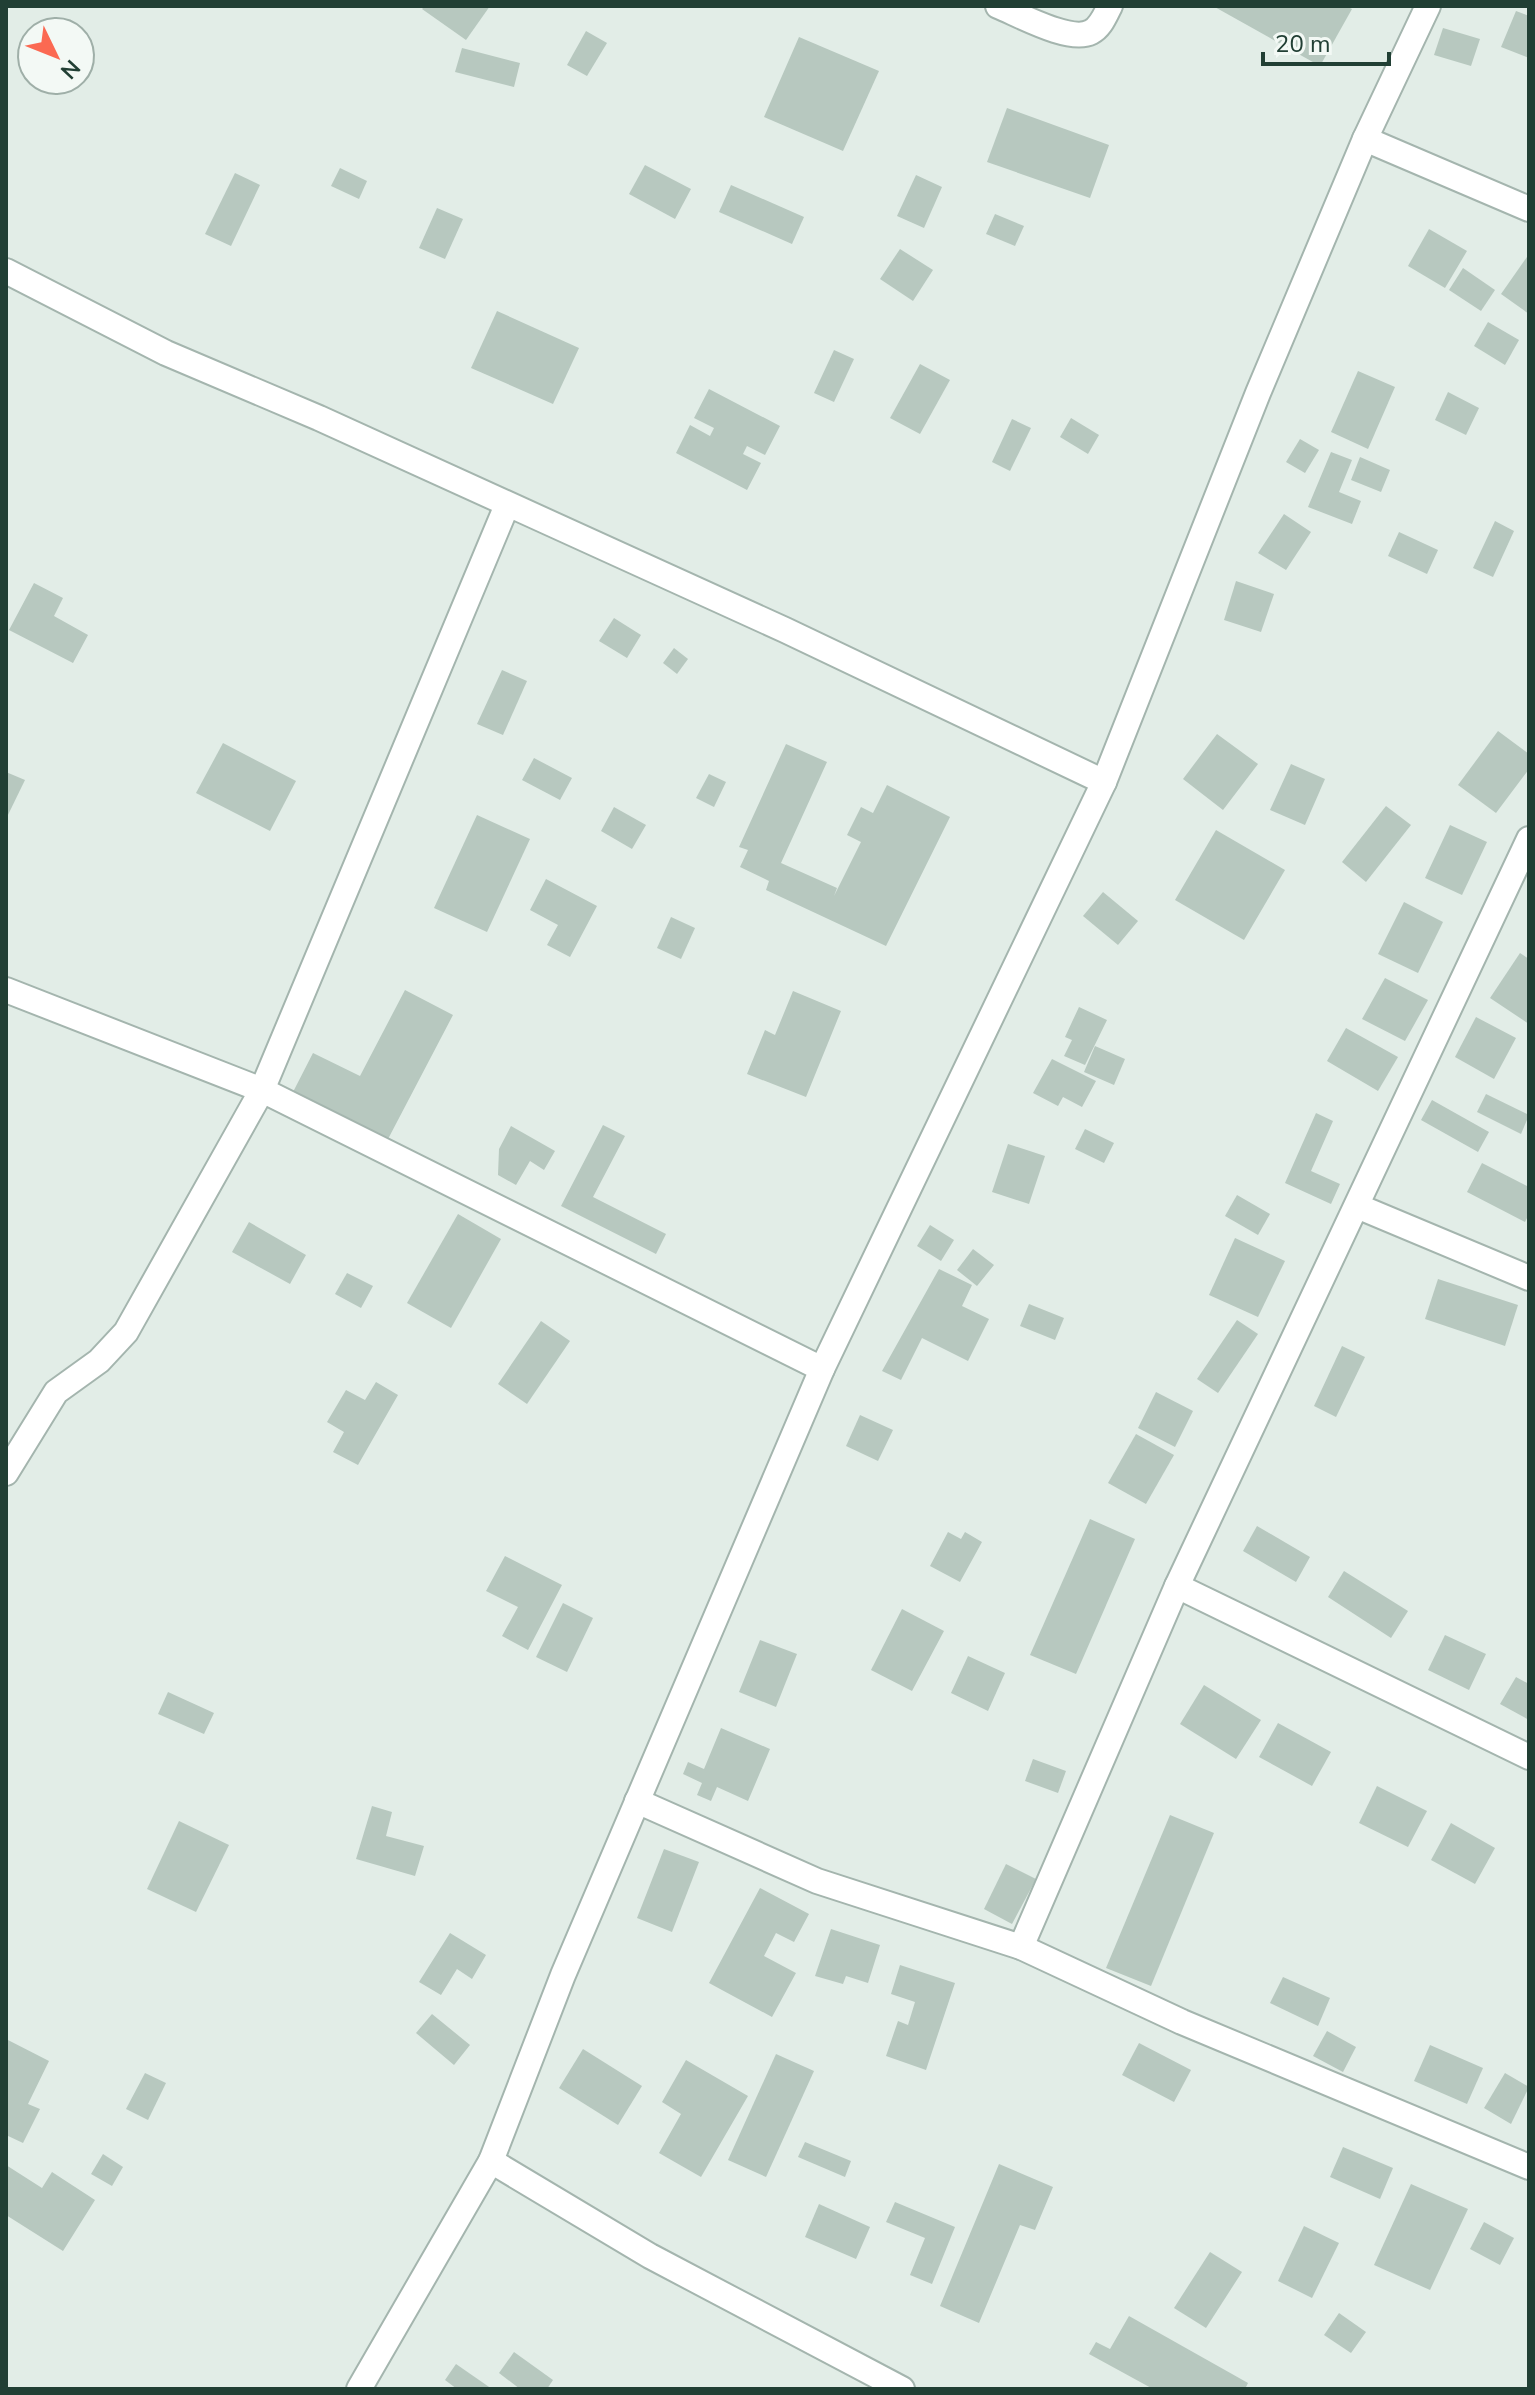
<svg xmlns="http://www.w3.org/2000/svg" width="1535" height="2395" font-family="'Nunito Sans',sans-serif">
<style>
.building{fill:#b7c8bf}
.lines{fill:none;stroke-linecap:round;stroke-linejoin:round}
.minor-casing{stroke:#a4b5ae;stroke-width:28}
.minor{stroke:#fff;stroke-width:24}
</style>
<rect width="100%" height="100%" fill="#e2ede7"/>
<g class="building">
<polygon points="425,6 490,6 466,40 422,9"/>
<polygon points="1213,6 1346,6 1352,9 1320,66"/>
<polygon points="1516,11 1529,16 1529,58 1501,47"/>
<polygon points="1443,28 1480,39 1471,66 1434,55"/>
<polygon points="586,31 607,43 587,76 567,65"/>
<polygon points="799,37 879,71 843,151 764,117"/>
<polygon points="462,48 520,63 514,87 455,72"/>
<polygon points="1007,108 1109,145 1090,198 987,162"/>
<polygon points="645,165 691,189 675,219 629,194"/>
<polygon points="340,168 367,181 359,199 331,186"/>
<polygon points="235,173 260,185 231,246 205,234"/>
<polygon points="916,175 942,187 924,228 897,216"/>
<polygon points="731,185 804,217 792,244 719,212"/>
<polygon points="437,208 463,219 445,259 419,248"/>
<polygon points="995,214 1024,226 1015,246 986,234"/>
<polygon points="1429,229 1467,251 1445,288 1408,266"/>
<polygon points="900,249 933,270 913,301 880,279"/>
<polygon points="1529,254 1529,314 1501,294"/>
<polygon points="1463,268 1495,290 1481,311 1449,290"/>
<polygon points="497,311 579,348 553,404 471,368"/>
<polygon points="1488,322 1519,340 1505,365 1474,346"/>
<polygon points="834,350 854,359 834,402 814,393"/>
<polygon points="920,364 950,380 920,434 890,418"/>
<polygon points="1358,371 1395,387 1368,449 1331,432"/>
<polygon points="709,389 780,426 765,455 747,446 743,454 761,463 747,490 676,453 690,425 710,436 714,428 694,418"/>
<polygon points="1448,392 1479,408 1466,435 1435,420"/>
<polygon points="1071,418 1099,435 1088,454 1060,437"/>
<polygon points="1012,419 1031,428 1010,471 992,462"/>
<polygon points="1300,439 1319,450 1305,473 1286,462"/>
<polygon points="1331,452 1352,460 1339,492 1361,501 1352,524 1308,507"/>
<polygon points="1360,457 1390,470 1381,492 1351,480"/>
<polygon points="1284,514 1311,532 1286,570 1258,553"/>
<polygon points="1495,521 1514,531 1493,577 1473,568"/>
<polygon points="1399,532 1438,550 1427,574 1388,556"/>
<polygon points="1236,581 1274,594 1261,632 1224,620"/>
<polygon points="34,583 63,598 54,616 88,635 73,663 9,630"/>
<polygon points="614,618 641,635 627,658 599,641"/>
<polygon points="674,648 688,659 677,674 663,663"/>
<polygon points="502,670 527,681 503,735 477,724"/>
<polygon points="1498,731 1529,754 1529,769 1496,813 1458,785"/>
<polygon points="1217,734 1258,764 1223,810 1183,779"/>
<polygon points="223,743 296,781 270,831 196,793"/>
<polygon points="786,744 827,762 781,863 837,888 834,896 861,842 847,835 861,807 873,813 887,785 950,817 886,946 766,890 769,881 740,867 748,850 739,847"/>
<polygon points="534,758 572,778 560,800 522,780"/>
<polygon points="1291,764 1325,779 1305,825 1270,810"/>
<polygon points="6,772 25,780 6,819"/>
<polygon points="709,774 726,782 714,807 696,798"/>
<polygon points="1386,806 1411,825 1366,882 1342,862"/>
<polygon points="614,807 646,825 632,849 601,831"/>
<polygon points="477,815 530,839 487,932 434,908"/>
<polygon points="1450,825 1487,842 1462,895 1425,878"/>
<polygon points="1216,830 1285,870 1244,940 1175,900"/>
<polygon points="546,879 597,906 570,957 547,945 558,925 530,910"/>
<polygon points="1103,892 1138,921 1118,945 1083,916"/>
<polygon points="1404,902 1443,922 1418,973 1378,954"/>
<polygon points="671,917 695,928 681,959 657,948"/>
<polygon points="1520,953 1529,959 1529,1024 1490,998"/>
<polygon points="1385,978 1428,1000 1405,1041 1362,1019"/>
<polygon points="405,990 453,1015 387,1141 293,1092 313,1053 360,1076"/>
<polygon points="793,991 841,1011 806,1097 747,1074 765,1030 775,1035"/>
<polygon points="1079,1007 1107,1020 1085,1065 1064,1056 1072,1040 1065,1037"/>
<polygon points="1476,1017 1516,1038 1494,1079 1455,1057"/>
<polygon points="1346,1028 1398,1057 1378,1091 1327,1061"/>
<polygon points="1095,1046 1125,1059 1114,1085 1084,1072"/>
<polygon points="1052,1059 1096,1081 1082,1107 1063,1097 1058,1106 1033,1093"/>
<polygon points="1486,1094 1529,1115 1521,1134 1477,1112"/>
<polygon points="1432,1100 1489,1132 1478,1152 1421,1120"/>
<polygon points="1316,1113 1333,1121 1311,1171 1340,1184 1331,1204 1285,1183"/>
<polygon points="603,1125 625,1136 593,1197 666,1234 656,1254 561,1206"/>
<polygon points="511,1126 555,1151 544,1170 530,1161 516,1185 498,1175 499,1149"/>
<polygon points="1085,1129 1114,1143 1104,1163 1075,1149"/>
<polygon points="1008,1144 1045,1156 1029,1204 992,1192"/>
<polygon points="1482,1163 1529,1187 1529,1214 1525,1222 1467,1192"/>
<polygon points="1237,1195 1270,1214 1258,1235 1225,1216"/>
<polygon points="458,1214 501,1239 451,1328 407,1303"/>
<polygon points="249,1222 306,1255 290,1284 232,1252"/>
<polygon points="930,1225 954,1240 941,1261 917,1246"/>
<polygon points="1235,1238 1285,1261 1258,1317 1209,1295"/>
<polygon points="973,1249 994,1265 977,1286 957,1270"/>
<polygon points="939,1269 972,1285 962,1306 989,1319 968,1361 922,1338 901,1380 882,1371"/>
<polygon points="347,1273 373,1286 361,1308 335,1294"/>
<polygon points="1438,1279 1518,1305 1505,1346 1425,1319"/>
<polygon points="1029,1304 1064,1318 1055,1340 1020,1326"/>
<polygon points="1237,1320 1258,1334 1218,1393 1197,1379"/>
<polygon points="541,1321 570,1341 527,1404 498,1384"/>
<polygon points="1342,1346 1365,1357 1336,1417 1314,1406"/>
<polygon points="376,1382 398,1395 358,1465 333,1452 344,1432 327,1422 346,1390 365,1400"/>
<polygon points="1156,1392 1193,1411 1175,1447 1138,1428"/>
<polygon points="860,1415 893,1430 878,1461 846,1446"/>
<polygon points="1136,1434 1174,1455 1146,1504 1108,1483"/>
<polygon points="1090,1519 1135,1539 1076,1674 1030,1655"/>
<polygon points="1257,1526 1310,1557 1296,1582 1243,1551"/>
<polygon points="948,1532 961,1539 965,1532 982,1542 960,1582 930,1566"/>
<polygon points="505,1556 562,1585 528,1650 502,1636 518,1607 486,1591"/>
<polygon points="1344,1571 1408,1611 1391,1638 1328,1597"/>
<polygon points="563,1603 593,1618 567,1672 536,1657"/>
<polygon points="902,1609 944,1631 912,1691 871,1670"/>
<polygon points="1445,1635 1486,1654 1469,1690 1428,1670"/>
<polygon points="760,1640 797,1654 776,1707 739,1692"/>
<polygon points="968,1656 1005,1673 988,1711 951,1693"/>
<polygon points="1516,1677 1529,1684 1529,1720 1500,1704"/>
<polygon points="1204,1685 1261,1720 1236,1759 1180,1724"/>
<polygon points="168,1692 214,1713 204,1734 158,1714"/>
<polygon points="1278,1723 1331,1752 1312,1786 1259,1757"/>
<polygon points="721,1728 770,1749 748,1801 717,1787 711,1801 697,1795 702,1783 683,1774 688,1762 704,1769"/>
<polygon points="1033,1759 1066,1771 1058,1793 1025,1781"/>
<polygon points="1377,1786 1427,1811 1408,1847 1359,1823"/>
<polygon points="372,1806 392,1812 386,1836 424,1846 415,1876 356,1859"/>
<polygon points="1170,1815 1214,1833 1151,1986 1106,1968"/>
<polygon points="179,1821 229,1845 196,1912 147,1889"/>
<polygon points="1451,1823 1495,1848 1475,1884 1431,1860"/>
<polygon points="664,1849 699,1862 672,1932 637,1918"/>
<polygon points="1006,1864 1036,1879 1012,1924 984,1909"/>
<polygon points="760,1888 809,1914 794,1942 776,1933 764,1956 796,1973 772,2017 709,1983"/>
<polygon points="831,1929 880,1945 868,1983 846,1976 843,1984 815,1976"/>
<polygon points="450,1933 486,1955 472,1979 457,1969 441,1995 419,1982"/>
<polygon points="900,1965 955,1983 926,2070 886,2056 898,2021 908,2025 915,2002 891,1994"/>
<polygon points="1283,1977 1330,1998 1318,2026 1270,2003"/>
<polygon points="432,2014 470,2045 454,2065 416,2033"/>
<polygon points="1327,2031 1356,2047 1343,2072 1313,2056"/>
<polygon points="6,2039 49,2061 28,2104 40,2109 23,2143 6,2135"/>
<polygon points="1139,2043 1191,2070 1174,2102 1122,2075"/>
<polygon points="1430,2045 1483,2068 1467,2104 1414,2081"/>
<polygon points="583,2049 642,2086 618,2125 559,2088"/>
<polygon points="776,2054 814,2071 766,2177 728,2160"/>
<polygon points="686,2060 748,2096 701,2177 659,2153 681,2114 662,2102"/>
<polygon points="145,2073 166,2083 148,2120 126,2109"/>
<polygon points="1505,2073 1529,2087 1511,2124 1484,2108"/>
<polygon points="805,2142 851,2161 845,2177 798,2157"/>
<polygon points="1343,2147 1393,2168 1380,2199 1330,2177"/>
<polygon points="103,2154 123,2167 112,2186 91,2174"/>
<polygon points="999,2164 1053,2187 1035,2230 1020,2225 979,2323 940,2306"/>
<polygon points="6,2165 42,2188 52,2172 95,2200 63,2251 6,2215"/>
<polygon points="1411,2184 1468,2209 1430,2290 1374,2265"/>
<polygon points="895,2202 955,2227 932,2284 910,2275 925,2238 886,2222"/>
<polygon points="819,2204 870,2227 856,2259 805,2237"/>
<polygon points="1484,2222 1514,2238 1500,2265 1470,2249"/>
<polygon points="1304,2226 1339,2243 1312,2298 1278,2281"/>
<polygon points="1210,2252 1242,2272 1206,2328 1174,2308"/>
<polygon points="1339,2313 1366,2332 1351,2353 1324,2335"/>
<polygon points="1129,2316 1248,2383 1245,2389 1153,2389 1089,2354 1096,2342 1110,2349"/>
<polygon points="514,2352 553,2380 547,2389 520,2389 499,2373"/>
<polygon points="456,2364 492,2389 457,2389 445,2380"/>
</g>
<g class="lines">
<defs>
<g id="minor">
<path d="M998,6C1020,15 1070,43 1091,32C1101,27 1105,15 1110,6"/>
<polyline points="1365,139 1529,209"/>
<polyline points="6,271 166,353 319,418 785,630 1104,782"/>
<polyline points="6,990 262,1090 822,1369"/>
<polyline points="1357,1206 1529,1278"/>
<polyline points="6,1473 56,1392 99,1361 126,1332 262,1090 507,505"/>
<polyline points="1177,1586 1529,1757"/>
<polyline points="637,1801 817,1881 1021,1947 1182,2022 1529,2167"/>
<polyline points="1021,1947 1177,1586 1529,839"/>
<polyline points="491,2161 650,2256 902,2389"/>
<polyline points="359,2389 491,2161 563,1975 822,1369 1104,782 1258,393 1365,139 1428,6"/>
</g>
</defs>
<use href="#minor" class="minor-casing"/>
<use href="#minor" class="minor"/>
</g>
<rect width="1535" height="2395" fill="none" stroke="#213f34" stroke-width="16"/>
<g transform="translate(56 56) rotate(133)"><circle r="38" fill="#f3f9f5" stroke="#9fafa8" stroke-width="2"/>
<path d="M0-6L14 30L0 20L-14 30Z" fill="#fb6952"/>
<text y="-12" font-size="22" font-weight="bold" text-anchor="middle" fill="#213f34">N</text>
</g>
<path d="M1263 52v12h126v-12" fill="none" stroke="#213f34" stroke-width="4"/>
<text x="1275" y="52" font-size="24" fill="#213f34" stroke="#f3f9f5" stroke-width="6" paint-order="stroke">20 m</text>
</svg>
